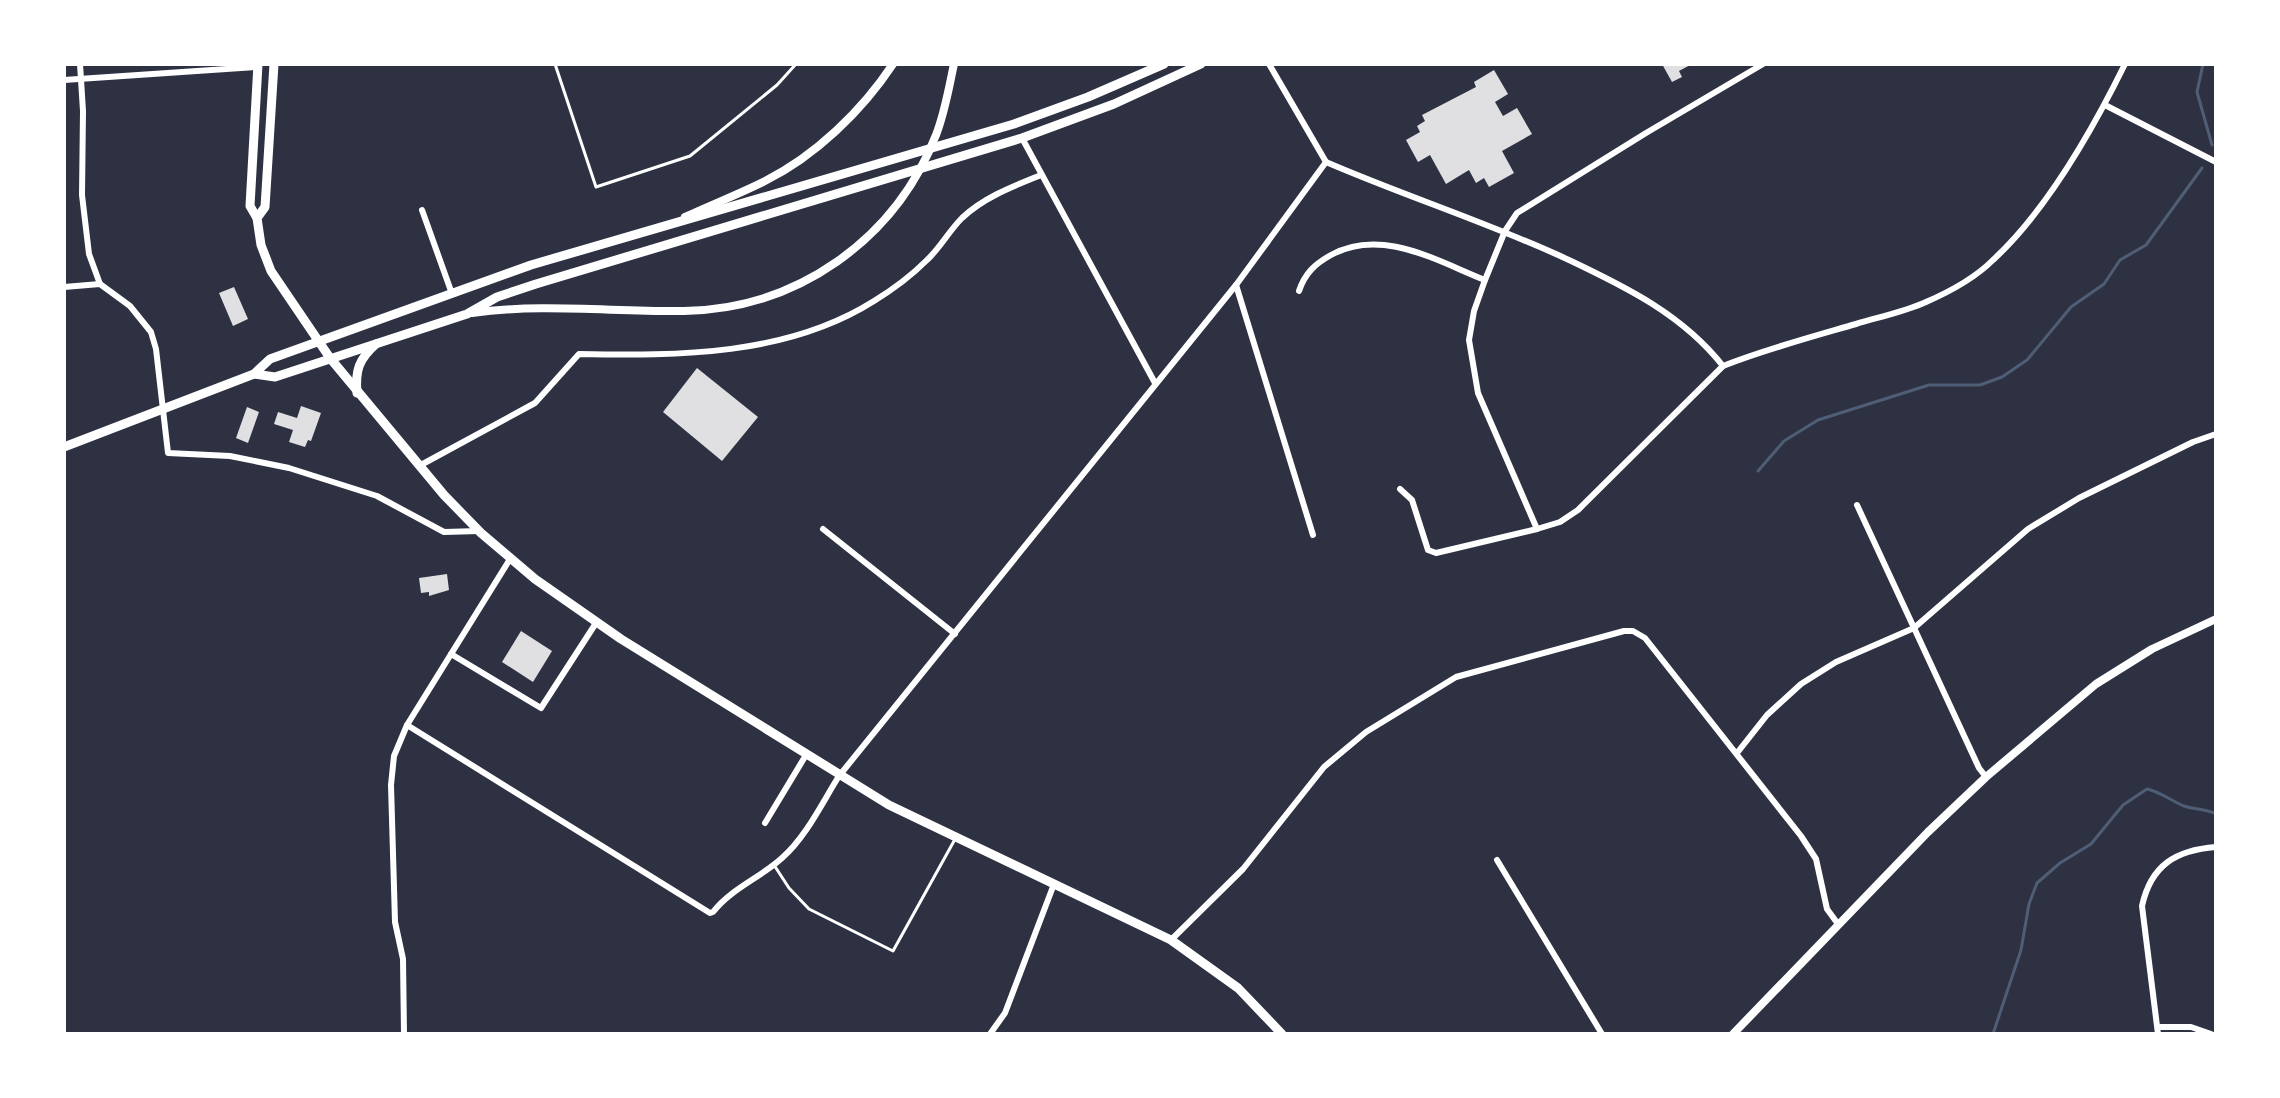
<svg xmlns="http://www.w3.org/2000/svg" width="2280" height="1098" font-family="Ubuntu,sans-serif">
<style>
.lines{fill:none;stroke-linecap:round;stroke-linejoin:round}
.stream{stroke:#4f5d75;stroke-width:3}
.building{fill:#e0e0e3}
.service{stroke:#fff;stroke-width:3}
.minor{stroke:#fff;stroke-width:6}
.secondary{stroke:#fff;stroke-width:8}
.primary{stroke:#fff;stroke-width:9}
</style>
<rect width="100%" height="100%" fill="#2d3142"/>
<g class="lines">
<g class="stream">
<polyline points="2203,64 2197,92 2212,145"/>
<polyline points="1758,471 1784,441 1818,420 1929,385 1980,385 2002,377 2027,360 2071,307 2104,284 2120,260 2146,245 2202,168"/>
<path d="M1993,1034L2021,950L2029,904L2037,883L2060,863L2091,844L2123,805L2147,789C2161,792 2171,801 2184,806C2195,810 2205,808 2216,814"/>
</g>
</g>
<g class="building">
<polygon points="1662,64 1692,64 1679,71 1682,77 1672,82"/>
<polygon points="1494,70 1508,94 1495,102 1503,116 1517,108 1532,134 1502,151 1514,173 1489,187 1484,178 1476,183 1469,170 1446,184 1430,155 1418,162 1406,140 1420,132 1417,126 1425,121 1422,115 1476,87 1474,82"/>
<polygon points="234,287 248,319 233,326 219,293"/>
<polygon points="697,368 758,417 722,461 663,412"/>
<polygon points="301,406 321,413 311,441 308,440 305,447 289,442 293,430 274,424 278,412 297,418"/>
<polygon points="247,407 259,412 248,443 236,438"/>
<polygon points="447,574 449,590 429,596 429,592 421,593 419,578"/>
<polygon points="521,631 552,651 533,682 502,662"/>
</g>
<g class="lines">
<g class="service">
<polyline points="555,64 596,187 690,156 777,85 796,64"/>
<polyline points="774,865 789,888 809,909 893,951 954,841"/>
</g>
<g class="minor">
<polyline points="80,64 83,111 82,195 89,254 100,284 130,306 151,332 156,349 168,453 230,456 289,468 377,496 444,532 479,531"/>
<polyline points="1269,64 1326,162"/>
<polyline points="64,80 257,67"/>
<polyline points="2105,105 2216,162"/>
<polyline points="1022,138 1155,383"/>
<path d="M1326,162C1407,197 1490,223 1569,260C1626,287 1683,315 1723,366C1766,349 1811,337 1856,324C1879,317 1904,312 1926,302C1949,292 1975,278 1993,260C2046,211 2093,129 2125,64"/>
<polyline points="422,210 451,291"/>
<polyline points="1236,285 1313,535"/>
<polyline points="64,287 100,284"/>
<path d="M1299,291C1305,273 1315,264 1331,255C1381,227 1437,261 1485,280"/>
<path d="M419,466L535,403L579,354C678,356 787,356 874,301C892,290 912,275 927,260C940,248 949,231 962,218C984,197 1014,186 1041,175"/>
<polyline points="1400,489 1412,500 1428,550 1436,553 1537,529 1560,522 1578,510 1723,366"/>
<polyline points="1857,505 1979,768 1986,777"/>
<polyline points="823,529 955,634"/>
<polyline points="1537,529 1478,393 1469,340 1474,311 1485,280 1505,231 1517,213 1646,133 1763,64"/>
<polyline points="451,654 541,708 596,623"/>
<path d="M407,725L710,913L713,912C732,888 760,878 782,858C806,837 822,803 839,776L1236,285L1326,162"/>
<polyline points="1737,753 1767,715 1801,684 1836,662 1914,628 2028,529 2079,498 2193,442 2216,434"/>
<polyline points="765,823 806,755"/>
<polyline points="1497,860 1602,1034"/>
<polyline points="1171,940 1243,869 1324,767 1366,732 1456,677 1624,631 1633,631 1645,638 1801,836 1816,859 1827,909 1838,924"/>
<polyline points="2158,1027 2191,1027 2211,1034"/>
<polyline points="404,1034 403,959 395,922 391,785 394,756 407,725 510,559"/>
<polyline points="990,1034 1005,1013 1054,884"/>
<path d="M2158,1034L2142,906C2151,865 2176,850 2216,847"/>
</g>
<g class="secondary">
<path d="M685,217C711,205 739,194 765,181C815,156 862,111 893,64"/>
<path d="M472,313C542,303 613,312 684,311C797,309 895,240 936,135C945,112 949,87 954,64"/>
<polyline points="1733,1034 1928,832 1986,777 2096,684 2152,649 2216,619"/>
</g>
<g class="primary">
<polyline points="258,64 250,206 257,218 261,245 271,271 330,358 444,495 481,533 535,579 621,639 889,805 1171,940 1238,988 1282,1034"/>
<polyline points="257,218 265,207 274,64"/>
<polyline points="254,374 275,377 467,314 497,297 536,284 1022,138 1114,104 1201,64"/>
<path d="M357,393C355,370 359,359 376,344"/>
<polyline points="64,447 254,374 270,359 531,265 1014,124 1088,97 1164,64"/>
</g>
</g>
<rect width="2280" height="1098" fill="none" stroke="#ffffff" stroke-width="132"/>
</svg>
